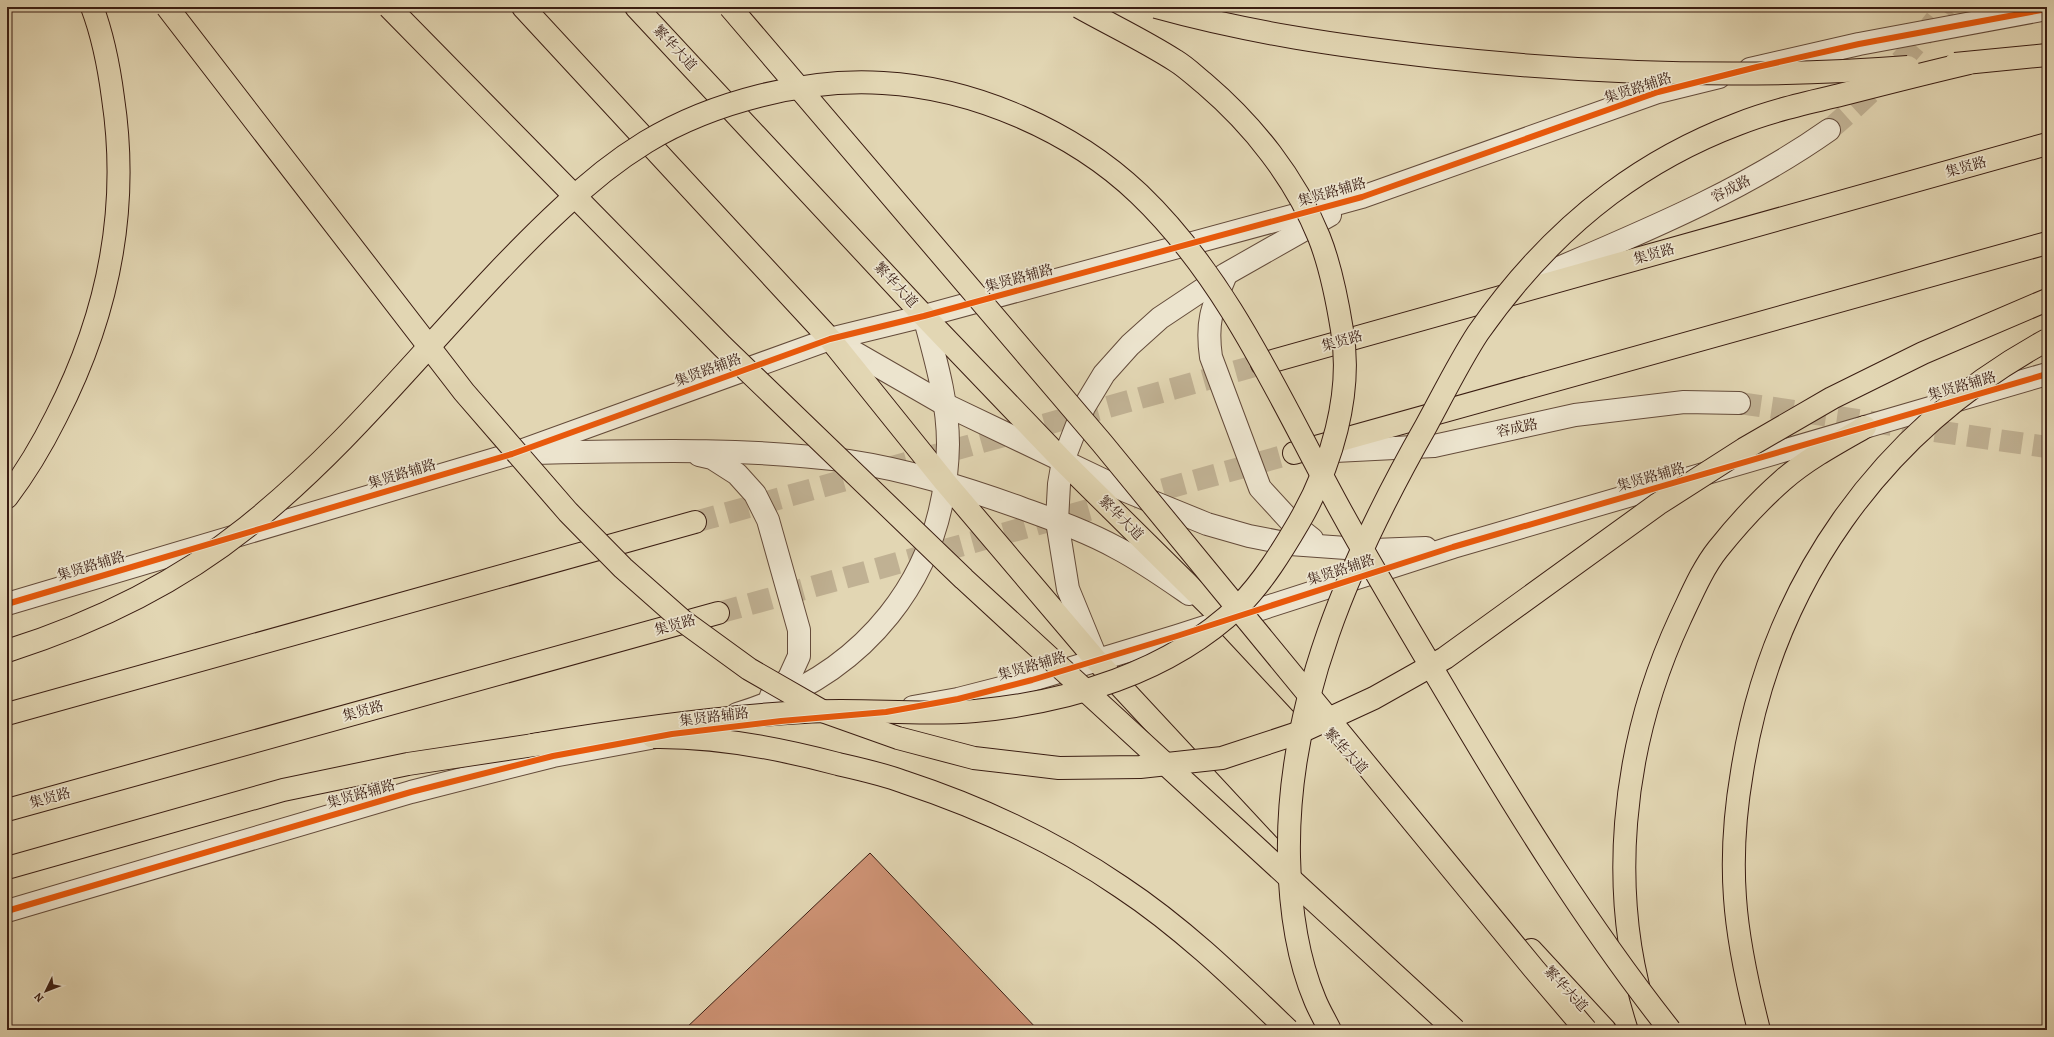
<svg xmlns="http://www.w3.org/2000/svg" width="2054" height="1037" font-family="Alegreya,'Noto Serif SC',serif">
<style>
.building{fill:#cd9274;stroke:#3a1d12}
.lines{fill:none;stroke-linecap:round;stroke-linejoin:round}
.minor-tunnel{stroke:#c0b193;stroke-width:22;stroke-dasharray:22 11;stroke-linecap:butt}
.highway-tunnel{stroke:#c0b193;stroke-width:22;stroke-dasharray:22 11;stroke-linecap:butt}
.minor-casing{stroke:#644b3a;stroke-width:24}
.major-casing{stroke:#3a1d12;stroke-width:24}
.highway-casing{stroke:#3a1d12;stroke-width:24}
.minor{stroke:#ece4ce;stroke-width:22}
.major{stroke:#e2d6b3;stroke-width:22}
.highway{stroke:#e2d6b3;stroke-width:22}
.major-bridge-casing{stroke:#3a1d12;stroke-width:24;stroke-linecap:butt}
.major-bridge{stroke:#e2d6b3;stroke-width:22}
.cycleway-casing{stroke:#ece4ce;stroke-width:8}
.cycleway{stroke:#e8590c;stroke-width:6}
.labels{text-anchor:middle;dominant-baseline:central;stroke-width:3.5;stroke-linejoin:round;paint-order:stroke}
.street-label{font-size:14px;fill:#3a1d12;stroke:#ece4ce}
</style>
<rect width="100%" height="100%" fill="#e2d6b3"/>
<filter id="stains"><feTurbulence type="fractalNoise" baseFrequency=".005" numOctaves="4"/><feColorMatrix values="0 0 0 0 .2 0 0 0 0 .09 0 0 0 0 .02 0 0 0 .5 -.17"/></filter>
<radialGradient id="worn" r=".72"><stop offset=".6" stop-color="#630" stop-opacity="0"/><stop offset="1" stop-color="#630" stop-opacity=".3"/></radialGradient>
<polygon class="building" points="870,853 1038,1030 684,1030"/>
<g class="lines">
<g class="minor-tunnel">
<path d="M1829,130C1872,93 1911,54 1945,7"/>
<polyline points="1739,403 2047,447"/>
</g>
<g class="highway-tunnel">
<polyline points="695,522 1262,364"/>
<polyline points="718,613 1294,453"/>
</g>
<defs>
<g id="minor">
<polyline points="1750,69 1859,44 2047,9"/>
<path d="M1225,277C1212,308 1206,322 1211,357L1260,488L1293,524L1312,539"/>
<path d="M1519,285C1625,239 1734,197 1829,130"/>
<polyline points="831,339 944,404 1126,491 1207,524 1249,536 1290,544 1374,550 1426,548"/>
<polyline points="1315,452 1434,446 1575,415 1684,402 1739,403"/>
<path d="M531,453C637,451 743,447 848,461C908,470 965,488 1021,508C1054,520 1086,531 1117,548C1142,561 1166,578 1189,594"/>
<polyline points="699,455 712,458 737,474 755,494 768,520 799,630 799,656 789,678 771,696"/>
<polyline points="7,604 512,454 830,339 924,316 1362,197 1658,92 1719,77"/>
<polyline points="1095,655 1068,589 1057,521 1059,484 1063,461 1084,407 1104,374 1130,345 1160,318 1226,274 1330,215"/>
<polyline points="913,707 958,699 1032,680 1177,636 1453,547 2047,374"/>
<path d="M737,714C863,676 946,578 948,444C948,400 935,358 924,316"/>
<polyline points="7,911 411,792 553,756 672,734"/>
</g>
<g id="major">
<polyline points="523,7 830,339 945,482 1096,660 1281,859"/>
<polyline points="636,7 924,316 1063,461 1224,620 1318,721"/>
<path d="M7,497C26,472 42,445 56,417C108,316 130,211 113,98C109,67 103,36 92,7"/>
<polyline points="1531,950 1605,1030"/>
<path d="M1651,1030C1605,897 1621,746 1680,619C1691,596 1702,569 1718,549C1738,524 1759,501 1783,480C1807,459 1837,443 1865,427"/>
</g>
<g id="highway">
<polyline points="1262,364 2047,144"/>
<polyline points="1294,453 2047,243"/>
<polyline points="7,714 695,522"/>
<polyline points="7,810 718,613"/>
</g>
</defs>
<use href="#minor" class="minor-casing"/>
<use href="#major" class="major-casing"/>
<use href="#highway" class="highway-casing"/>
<use href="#minor" class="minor"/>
<use href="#major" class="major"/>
<use href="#highway" class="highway"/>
<defs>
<g id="major-bridge">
<polyline points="167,7 464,392 568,512 623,568 683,621 749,669 822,711 898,738 974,758 1059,768 1140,767 1222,758 1298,733 1374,698 1445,658 1658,504 1744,449 1832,398 1923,353 2047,300"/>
<polyline points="389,7 722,346 964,579 1455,1030"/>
<polyline points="730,7 1102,443 1534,969 1586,1030"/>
<path d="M1156,7C1250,33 1340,46 1437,57C1593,74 1752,79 1908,67"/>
<polyline points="1955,64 2047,55"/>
<path d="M7,651C92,624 177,583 247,527C364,434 453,309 562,208C588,183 615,161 646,142C712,102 806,78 883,83C974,88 1073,131 1139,194C1230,281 1281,402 1341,511C1375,573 1412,634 1448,695C1516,810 1587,925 1670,1030"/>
<path d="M653,737C715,736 778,748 838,764C860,769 883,774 904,782C980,807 1055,842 1121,887C1183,928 1235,979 1288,1030"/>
<path d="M532,745C622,730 713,717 804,712C861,708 918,716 975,711C1069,702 1169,673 1239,606C1263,582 1282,551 1299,522C1331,467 1353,394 1342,330C1337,299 1331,267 1319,237C1295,178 1253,125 1205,84C1195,76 1186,67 1176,61C1145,41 1111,25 1079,7"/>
<polyline points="7,868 283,790 408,764 547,743"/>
<path d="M1330,1030C1325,1020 1319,1010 1315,1000C1296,955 1290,906 1289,857C1286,703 1351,558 1426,426C1443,395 1459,362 1478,333C1515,280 1558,233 1610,194C1649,165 1693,141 1738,124C1771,111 1806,103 1840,95C1883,84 1926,73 1969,63"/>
<path d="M1759,1030C1748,987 1738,943 1735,898C1732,857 1735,813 1742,772C1771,585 1880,431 2047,340"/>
</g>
</defs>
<use href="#major-bridge" class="major-bridge-casing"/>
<use href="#major-bridge" class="major-bridge"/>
<defs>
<g id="cycleway">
<polyline points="7,604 512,454 830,339 924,316 1362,197 1658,92 1757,67 1859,44 2047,9"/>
<polyline points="7,911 411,792 553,756 672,734 781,721 886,712 958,699 1032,680 1177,636 1453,547 2047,374"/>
</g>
</defs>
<use href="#cycleway" class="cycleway-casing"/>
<use href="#cycleway" class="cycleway"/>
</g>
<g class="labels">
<g class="street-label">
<text transform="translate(675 48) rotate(47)">繁华大道</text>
<text transform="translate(1638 88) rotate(-18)">集贤路辅路</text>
<text transform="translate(1966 167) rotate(-16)">集贤路</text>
<text transform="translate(1731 189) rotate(-27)">容成路</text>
<text transform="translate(1332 192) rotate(-16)">集贤路辅路</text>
<text transform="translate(1654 254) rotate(-16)">集贤路</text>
<text transform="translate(1019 278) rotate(-15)">集贤路辅路</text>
<text transform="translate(896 285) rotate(47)">繁华大道</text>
<text transform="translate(1342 341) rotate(-16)">集贤路</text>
<text transform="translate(708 370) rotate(-20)">集贤路辅路</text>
<text transform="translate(1962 386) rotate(-16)">集贤路辅路</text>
<text transform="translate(1517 428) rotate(-12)">容成路</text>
<text transform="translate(402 474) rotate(-17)">集贤路辅路</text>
<text transform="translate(1651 477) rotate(-16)">集贤路辅路</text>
<text transform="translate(1121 518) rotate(45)">繁华大道</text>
<text transform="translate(91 566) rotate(-17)">集贤路辅路</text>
<text transform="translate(1341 570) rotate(-18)">集贤路辅路</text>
<text transform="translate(675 625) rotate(-16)">集贤路</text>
<text transform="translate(1032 666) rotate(-16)">集贤路辅路</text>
<text transform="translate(363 711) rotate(-16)">集贤路</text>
<text transform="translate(714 717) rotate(-7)">集贤路辅路</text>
<text transform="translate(1346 751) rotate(47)">繁华大道</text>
<text transform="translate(361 794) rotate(-16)">集贤路辅路</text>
<text transform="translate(50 798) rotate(-16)">集贤路</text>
<text transform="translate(1566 989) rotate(47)">繁华大道</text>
</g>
</g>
<rect width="2054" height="1037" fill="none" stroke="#e2d6b3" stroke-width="24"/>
<rect x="8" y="8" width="2038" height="1021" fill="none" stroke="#3a1d12" stroke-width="2"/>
<rect x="12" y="12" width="2030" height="1013" fill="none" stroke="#3a1d12"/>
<g transform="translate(46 991) rotate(227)" stroke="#ece4ce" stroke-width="3" paint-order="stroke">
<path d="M0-3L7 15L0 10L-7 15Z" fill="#3a1d12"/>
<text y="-6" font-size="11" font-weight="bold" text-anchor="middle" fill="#3a1d12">N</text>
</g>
<rect width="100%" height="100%" filter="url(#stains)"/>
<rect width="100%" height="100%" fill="url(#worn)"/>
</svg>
